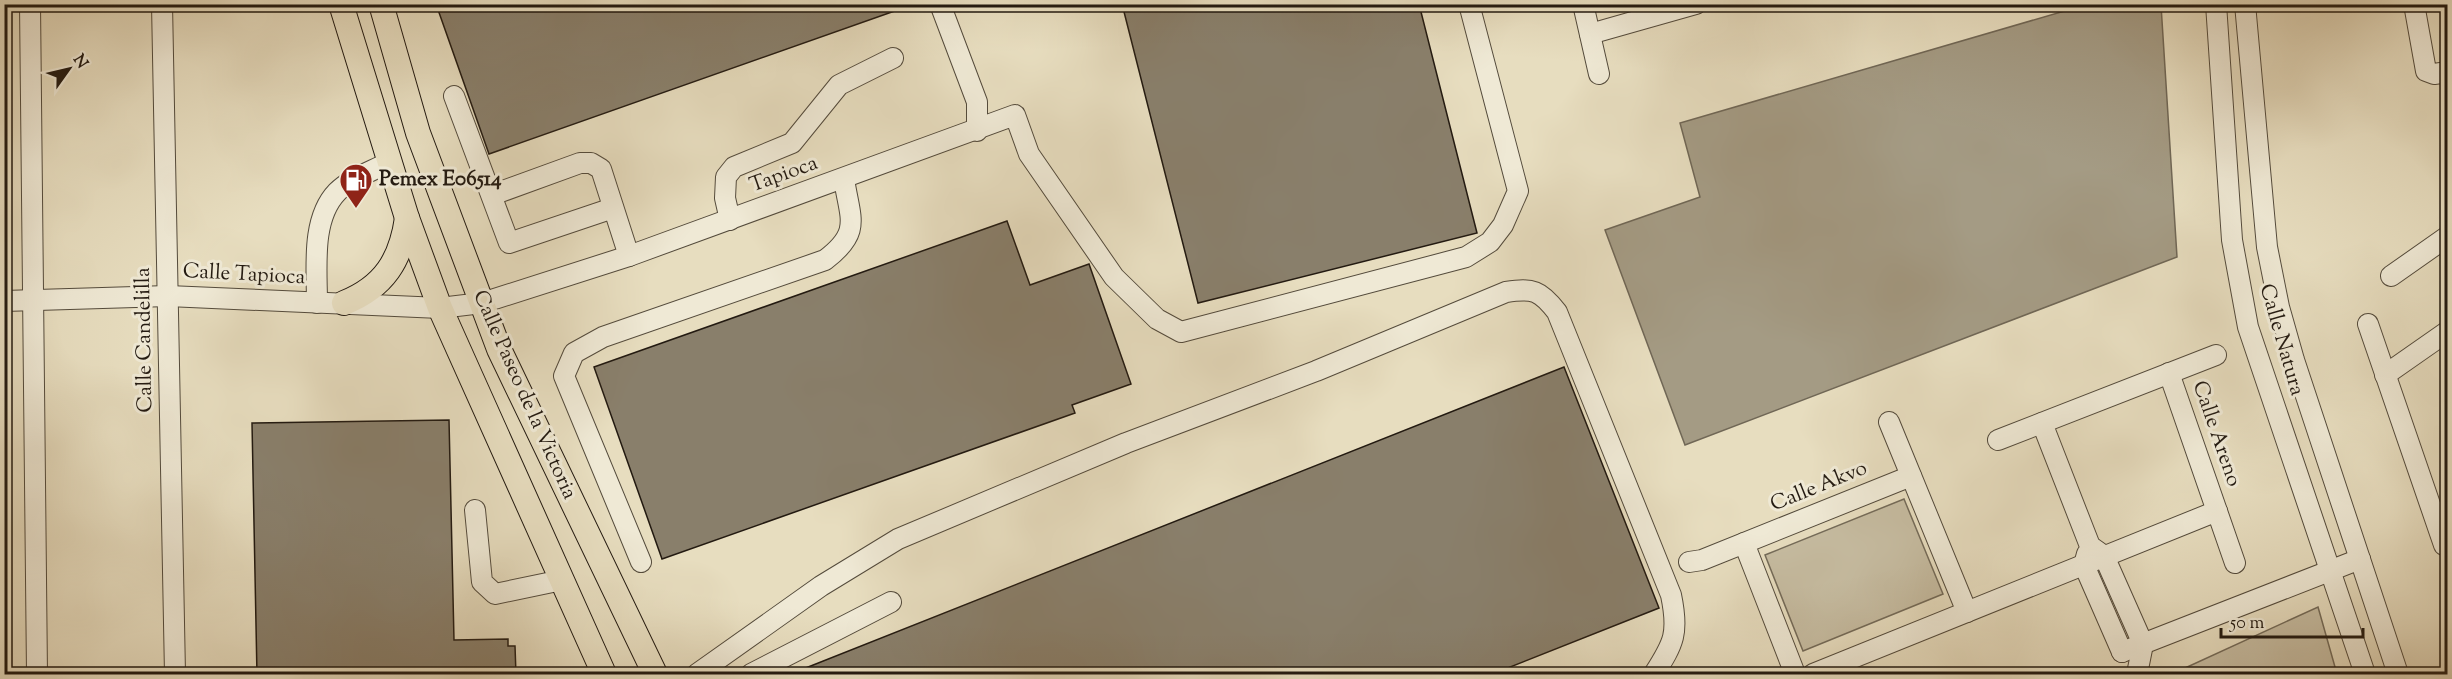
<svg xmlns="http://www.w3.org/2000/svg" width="2452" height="679" font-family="'Sorts Mill Goudy',serif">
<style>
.green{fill:#c6bca1;stroke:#746b59;stroke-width:1.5}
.water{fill:#a49b84;stroke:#706756;stroke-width:1.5}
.building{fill:#897f6b;stroke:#231a11;stroke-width:1.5}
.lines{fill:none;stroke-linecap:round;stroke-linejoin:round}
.minor-casing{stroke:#544b3c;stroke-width:22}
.major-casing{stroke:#231a11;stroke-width:26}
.minor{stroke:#efe9d5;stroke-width:20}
.major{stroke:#e7ddbf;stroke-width:24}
.labels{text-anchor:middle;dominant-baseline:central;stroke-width:6;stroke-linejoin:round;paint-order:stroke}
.street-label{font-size:21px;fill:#231a11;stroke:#efe9d5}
.poi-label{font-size:21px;font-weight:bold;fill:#231a11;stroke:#efe9d5;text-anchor:start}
</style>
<rect width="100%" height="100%" fill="#e7ddbf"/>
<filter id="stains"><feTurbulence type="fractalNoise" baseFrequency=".00333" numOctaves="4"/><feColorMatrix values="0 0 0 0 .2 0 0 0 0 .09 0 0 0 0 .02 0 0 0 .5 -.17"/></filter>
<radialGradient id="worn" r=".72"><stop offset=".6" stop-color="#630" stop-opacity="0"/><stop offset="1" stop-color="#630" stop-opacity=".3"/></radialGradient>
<g class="green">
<polygon points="1904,499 1943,594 1803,651 1765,555"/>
<polygon points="2318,607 2337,674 2172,674"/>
</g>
<polygon class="water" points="2085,5 2161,5 2177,257 1685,445 1605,230 1700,197 1680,123"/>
<g class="building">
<polygon points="436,4 905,4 906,7 489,154"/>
<polygon points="1122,4 1419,4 1477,233 1198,303"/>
<polygon points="1007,221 1030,285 1089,264 1131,384 1072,405 1075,413 662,559 594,367"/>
<polygon points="1564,367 1659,608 1490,675 788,675"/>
<polygon points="449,420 454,640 508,639 508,646 515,646 516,675 257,675 252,423"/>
</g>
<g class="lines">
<defs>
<g id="minor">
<polyline points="30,4 37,674"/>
<polyline points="162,4 175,674"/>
<polyline points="940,4 977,102 977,131"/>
<polyline points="1583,4 1599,74"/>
<polyline points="2216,4 2232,240 2248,327 2365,674"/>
<polyline points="2245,4 2267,247 2279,307 2294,360 2398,674"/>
<polyline points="2414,4 2426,71 2434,74 2448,72"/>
<polyline points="1590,34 1696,4"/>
<polyline points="454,96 509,243 613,208"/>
<polyline points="492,195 580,163 591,163 601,169 629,256"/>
<polyline points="730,220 725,198 726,177 734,167 792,143 839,85 893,58"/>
<polyline points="2391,276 2448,236"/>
<polyline points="4,301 168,296 440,308 482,303 629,256 1015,115 1029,154 1114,277 1157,319 1181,332 1466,257 1490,242 1503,225 1518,191 1469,4"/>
<path d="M317,303C317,268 311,219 337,192C351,178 373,171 389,162"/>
<polyline points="2368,324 2444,545"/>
<polyline points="2169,373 2235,563"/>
<polyline points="2385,375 2448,331"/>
<polyline points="1889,422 1967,612"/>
<polyline points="2042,423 2090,546 2104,556 2143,644 2137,674"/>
<polyline points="1998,440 2216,355"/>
<polyline points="475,510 482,582 495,594 562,580"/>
<polyline points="1744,543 1795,674"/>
<polyline points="2087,554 2084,565 2122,652"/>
<path d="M641,562L564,376L574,353L603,337L825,260C862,232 850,219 844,179"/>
<polyline points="1689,562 1702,560 1911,476"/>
<polyline points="2122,652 2360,559"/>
<path d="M697,674L821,586L898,539L1126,443L1316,371L1506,292C1533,288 1540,290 1557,312L1671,595C1679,633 1674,643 1654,674"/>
<polyline points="751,674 891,602"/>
<polyline points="1813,674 2217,511"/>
</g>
<g id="major">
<polyline points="341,4 407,218 440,308 604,674"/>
<polyline points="381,4 418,133 499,349 655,674"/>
<path d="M344,303C384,287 401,260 407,218"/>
</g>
</defs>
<use href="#minor" class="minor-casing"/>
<use href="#major" class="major-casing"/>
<use href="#minor" class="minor"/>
<use href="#major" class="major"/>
</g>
<defs>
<symbol id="fuel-pin" viewBox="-11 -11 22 30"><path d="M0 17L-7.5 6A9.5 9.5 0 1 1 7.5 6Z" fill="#8f2418" stroke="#efe9d5"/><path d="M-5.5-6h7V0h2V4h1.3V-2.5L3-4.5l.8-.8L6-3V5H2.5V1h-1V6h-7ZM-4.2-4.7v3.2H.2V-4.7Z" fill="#fff"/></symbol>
</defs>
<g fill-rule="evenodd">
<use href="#fuel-pin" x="337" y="161" width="38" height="52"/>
</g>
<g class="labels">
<g class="street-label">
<text transform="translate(784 175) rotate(-20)">Tapioca</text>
<text transform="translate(244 275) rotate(3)">Calle Tapioca</text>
<text transform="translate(145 340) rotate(-91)">Calle Candelilla</text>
<text transform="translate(2281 340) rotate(74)">Calle Natura</text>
<text transform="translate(524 395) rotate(66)">Calle Paseo de la Victoria</text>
<text transform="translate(2216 434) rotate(71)">Calle Areno</text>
<text transform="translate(1819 487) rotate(-22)">Calle Akvo</text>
</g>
<g class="poi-label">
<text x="379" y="180">Pemex E06514</text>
</g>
</g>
<rect width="2452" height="679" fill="none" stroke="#e7ddbf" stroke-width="24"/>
<rect x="6" y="6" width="2440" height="667" fill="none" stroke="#231a11" stroke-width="3"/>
<rect x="12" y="12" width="2428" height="655" fill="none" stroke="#231a11" stroke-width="1.5"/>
<g transform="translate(69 69) rotate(56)" stroke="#efe9d5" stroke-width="4.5" paint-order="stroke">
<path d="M0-4.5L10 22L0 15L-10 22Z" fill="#231a11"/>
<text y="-9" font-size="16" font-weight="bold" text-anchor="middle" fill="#231a11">N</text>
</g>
<path d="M2221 628v9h142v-9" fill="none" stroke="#231a11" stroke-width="3"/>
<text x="2230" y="628" font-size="18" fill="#231a11" stroke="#efe9d5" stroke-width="4.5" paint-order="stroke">50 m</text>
<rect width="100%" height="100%" filter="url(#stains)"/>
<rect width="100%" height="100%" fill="url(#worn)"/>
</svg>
